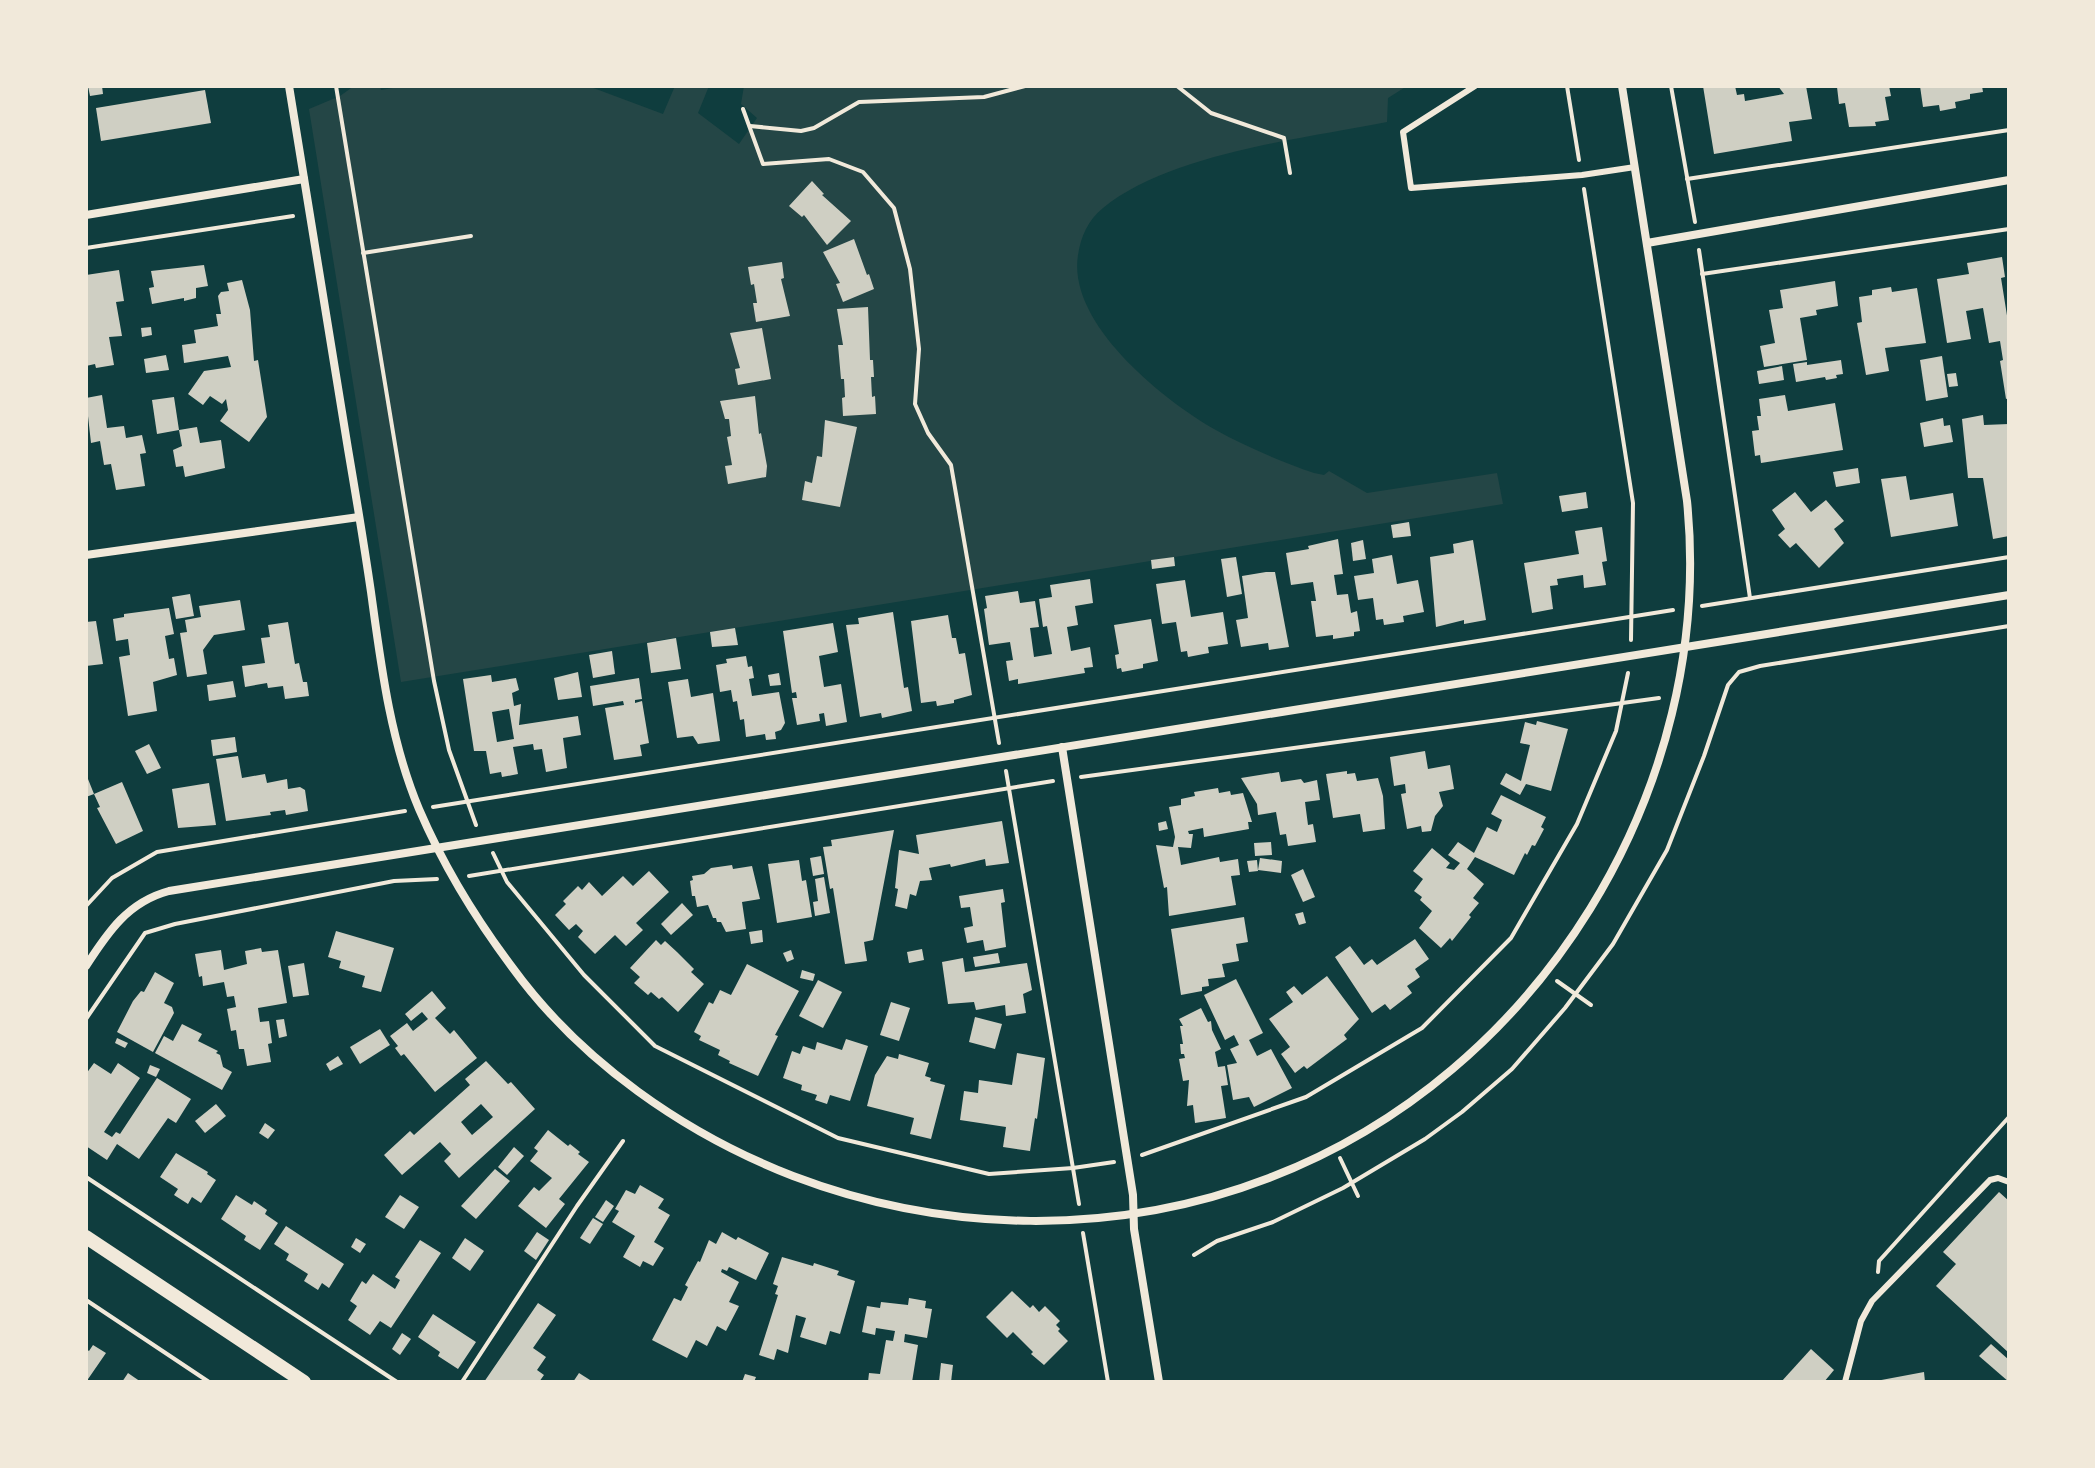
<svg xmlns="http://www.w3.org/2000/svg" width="2095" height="1468" font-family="'DejaVu Sans',sans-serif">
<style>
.green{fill:#244646}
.building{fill:#cfcfc3;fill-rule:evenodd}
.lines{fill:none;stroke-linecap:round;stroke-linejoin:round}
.path{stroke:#f1e9da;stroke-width:4}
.service{stroke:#f1e9da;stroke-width:6}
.minor{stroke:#f1e9da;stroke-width:8}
.tertiary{stroke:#f1e9da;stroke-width:14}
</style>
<rect width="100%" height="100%" fill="#0f3d3e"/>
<path class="green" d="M354,86H380L381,90L405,86H588L663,114L675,86H709L698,113L739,144L757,118L741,104L744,86H1407L1388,98L1387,122C1302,139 1171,153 1103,208C1088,220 1081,236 1078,255C1067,323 1162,399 1214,429C1246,447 1280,461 1314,473L1324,475L1329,471L1367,493L1497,473L1503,504L401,682L309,109L340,96Z"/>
<g class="building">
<polygon points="88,86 102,86 103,94 90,96"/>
<polygon points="1703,86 1735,86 1737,95 1744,94 1745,101 1784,94 1778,86 1806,86 1812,119 1789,122 1792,141 1714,154"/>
<polygon points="1843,86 1889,86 1891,96 1885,97 1889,120 1875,122 1876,126 1849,127 1845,103 1839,104 1837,87"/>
<polygon points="1920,86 1982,86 1983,92 1970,94 1970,99 1955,102 1956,108 1940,111 1939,105 1923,107"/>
<polygon points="205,90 211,123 101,141 96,108"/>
<polygon points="812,181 824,194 822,195 851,221 827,245 804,215 802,217 789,206"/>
<polygon points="854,239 867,275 869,274 874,289 843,302 836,284 840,283 823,252"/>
<polygon points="2002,257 2005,277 2001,278 2009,328 2009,398 2006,399 2000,361 2003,360 2000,341 1989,343 1983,308 1966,311 1971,339 1947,343 1937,279 1969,274 1967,263"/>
<polygon points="782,262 784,278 781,279 790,316 756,322 753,303 757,303 754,284 751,285 748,267"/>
<polygon points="204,265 208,286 196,288 196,298 184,301 184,298 152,304 149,288 154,287 151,271"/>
<polygon points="119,270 124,301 116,302 122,336 109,337 114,365 96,368 95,364 86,366 86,275"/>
<polygon points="242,280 250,310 254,361 258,360 267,417 249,442 220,421 228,410 226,399 222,404 210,396 203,405 188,394 204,371 231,367 228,356 184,363 182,345 196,343 194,330 218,326 216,314 221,314 218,296 221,292 229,291 227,283"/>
<polygon points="1835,281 1838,306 1816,310 1817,315 1800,318 1807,360 1764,367 1760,346 1775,343 1769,310 1783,308 1780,290"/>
<polygon points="1891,287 1892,292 1917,288 1926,343 1885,348 1889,371 1866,375 1857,323 1862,322 1859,297 1872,295 1872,290"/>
<polygon points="868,307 870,360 873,360 874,377 871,377 872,397 875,396 876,414 843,416 842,398 845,397 844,379 841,379 838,345 843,345 837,309"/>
<polygon points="151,327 152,335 142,337 141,328"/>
<polygon points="762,328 771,379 738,385 735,369 740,368 730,333"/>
<polygon points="166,355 169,370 146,373 144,359"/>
<polygon points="1942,356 1948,397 1926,401 1920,360"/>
<polygon points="1841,360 1843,374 1836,375 1837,378 1826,380 1825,377 1796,382 1793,364 1807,362 1807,365"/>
<polygon points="1782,366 1784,380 1759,384 1757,371"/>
<polygon points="1956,373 1958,386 1949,387 1947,374"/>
<polygon points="102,395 107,428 124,426 126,438 142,435 146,453 140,454 145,486 116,490 111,464 104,465 100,441 91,443 86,398"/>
<polygon points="1785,395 1788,411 1835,403 1843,450 1761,463 1760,455 1755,456 1752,431 1759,430 1757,416 1761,416 1759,399"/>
<polygon points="755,396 759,434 761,433 767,466 766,477 728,484 725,466 732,465 727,437 731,436 729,419 725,419 720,401"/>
<polygon points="174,397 179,430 157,434 152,400"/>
<polygon points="1983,415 1984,425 2009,424 2009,536 1993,539 1983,478 1968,478 1962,419"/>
<polygon points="1943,418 1944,426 1950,425 1953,442 1924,447 1920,423"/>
<polygon points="825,420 857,427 840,507 802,500 805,481 812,483 817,456 822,457"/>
<polygon points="197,427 200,443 221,440 225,468 185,477 183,466 176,467 173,450 182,446 179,430"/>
<polygon points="1858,468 1860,483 1836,487 1833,472"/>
<polygon points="1906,476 1910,500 1953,493 1958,526 1891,537 1881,479"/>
<polygon points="1586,492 1588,508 1562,512 1559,496"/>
<polygon points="1795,492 1811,512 1826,500 1844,521 1834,529 1844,543 1819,568 1796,543 1790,548 1778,535 1785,529 1772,510"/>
<polygon points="1409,522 1411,536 1393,538 1391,525"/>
<polygon points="1602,527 1607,561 1602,562 1606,585 1584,588 1583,575 1557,579 1558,585 1550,586 1553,609 1532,613 1524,563 1579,554 1575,531"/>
<polygon points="1338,539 1343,574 1334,575 1337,595 1348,594 1351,613 1357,611 1360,631 1354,632 1354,636 1333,639 1333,635 1316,637 1311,601 1316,601 1313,582 1291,585 1286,553 1309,549 1308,546"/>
<polygon points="1363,540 1366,559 1353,561 1351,543"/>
<polygon points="1473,540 1486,620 1464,624 1464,620 1436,627 1430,557 1454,553 1453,544"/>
<polygon points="1392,555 1397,584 1418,580 1424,612 1403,616 1404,622 1384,625 1383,619 1376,620 1373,598 1358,600 1354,576 1374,573 1372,559"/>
<polygon points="1174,557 1175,566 1152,569 1151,560"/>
<polygon points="1236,557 1242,594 1227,597 1221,559"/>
<polygon points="1266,572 1275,572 1289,647 1269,650 1268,643 1241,647 1236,620 1248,618 1242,576"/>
<polygon points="1090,579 1093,603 1075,606 1078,625 1067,627 1071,651 1090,647 1093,667 1084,668 1085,673 1018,684 1018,679 1009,681 1006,661 1013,660 1010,642 989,645 984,609 987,608 985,596 1018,591 1020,603 1035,601 1039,627 1030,628 1034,657 1052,654 1047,626 1043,627 1039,599 1052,597 1050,585"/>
<polygon points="1185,580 1191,617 1223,612 1228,644 1208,647 1209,653 1188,657 1187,651 1181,652 1176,622 1162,624 1156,584"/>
<polygon points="190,594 194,616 176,619 172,597"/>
<polygon points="240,600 245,630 214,635 203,650 207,674 187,677 180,633 187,632 185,620 201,617 199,606"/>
<polygon points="169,608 174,634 165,636 169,659 174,658 177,675 153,682 157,711 128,716 119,657 130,655 128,639 116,641 113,619 124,617 124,614"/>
<polygon points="893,612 904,688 908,687 912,711 882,718 881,713 860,717 846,625 859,624 858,618"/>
<polygon points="948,615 952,638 956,638 959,654 965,653 972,695 954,700 954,703 937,706 936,701 921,703 911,621"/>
<polygon points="1151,619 1158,661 1143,664 1143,668 1122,672 1121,668 1117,669 1115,655 1119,654 1114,625"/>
<polygon points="96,621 103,664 86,666 86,622"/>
<polygon points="288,622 295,664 299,663 303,682 307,682 309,696 285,699 283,686 268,688 267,683 245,687 242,666 265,663 261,638 270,637 268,625"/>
<polygon points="833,623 838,652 819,656 824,687 841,684 847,722 826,726 824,713 819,714 820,721 797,725 792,698 797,698 796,692 792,693 783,631"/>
<polygon points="735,628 738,645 712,647 710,632"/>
<polygon points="676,638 681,669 651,673 647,643"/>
<polygon points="612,651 615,674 593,678 589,655"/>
<polygon points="746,656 748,667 752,666 754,678 749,679 752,696 779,692 785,723 781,730 775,732 776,739 766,740 765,734 746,737 744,719 740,720 737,701 733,702 731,690 720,692 716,665 727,663 726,659"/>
<polygon points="578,672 582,697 558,700 554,678"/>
<polygon points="779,673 781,685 770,686 768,675"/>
<path d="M491,675L492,682L516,678L519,690L512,693L514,706L521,704L519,725L578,716L581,735L563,738L567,768L546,772L542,749L534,750L533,744L513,747L518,774L502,777L501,772L490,774L486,751H474L463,679ZM509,709L514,739L497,742L492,712Z"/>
<polygon points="639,678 642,699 635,700 635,703 642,701 649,743 640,745 642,756 614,760 605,708 624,705 623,701 593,706 590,686"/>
<polygon points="688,679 691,697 713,693 720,741 698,744 693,736 677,738 668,682"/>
<polygon points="233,681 236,697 209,701 207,685"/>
<polygon points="1537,721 1568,729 1551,791 1526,784 1520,795 1500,784 1506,773 1521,781 1530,745 1520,743 1525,722 1536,725"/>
<polygon points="235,737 237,752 213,756 211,740"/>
<polygon points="149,744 161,768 147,774 135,751"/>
<polygon points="1425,751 1428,769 1450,765 1454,789 1439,792 1443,806 1435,816 1431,831 1422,832 1421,826 1407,829 1401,794 1406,793 1405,784 1394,786 1390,757"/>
<polygon points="238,756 242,778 265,774 267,783 287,779 288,789 300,787 305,790 308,811 286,815 285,810 270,812 271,815 226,821 216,759"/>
<polygon points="1347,771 1347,774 1355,773 1357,781 1378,778 1383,796 1385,829 1363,832 1360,814 1333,818 1326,774"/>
<polygon points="1279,772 1281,782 1301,779 1304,783 1317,780 1320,800 1305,802 1308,825 1313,824 1316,842 1288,846 1286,834 1280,835 1276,812 1258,815 1257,804 1241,778"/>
<polygon points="86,774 94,794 86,797"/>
<polygon points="122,782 143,831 116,844 97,808 100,807 94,794"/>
<polygon points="209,783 216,825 178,828 172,789"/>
<polygon points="1218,788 1219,793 1230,791 1231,795 1243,793 1252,822 1248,822 1249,829 1204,837 1203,828 1188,831 1189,834 1193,834 1191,848 1178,847 1181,865 1219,857 1220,862 1238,859 1240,875 1231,876 1236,905 1169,916 1167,887 1164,888 1156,845 1173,847 1175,837 1169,807 1181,805 1181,799 1195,796 1194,792"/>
<polygon points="1501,795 1546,817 1541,827 1544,829 1535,846 1532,845 1527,855 1525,853 1514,875 1475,857 1467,869 1484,884 1473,898 1479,903 1469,915 1471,917 1452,941 1450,938 1441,948 1419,928 1432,911 1420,900 1422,897 1414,891 1423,879 1413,871 1432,848 1450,863 1446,868 1454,870 1460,863 1448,855 1458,842 1474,853 1487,827 1497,832 1502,820 1491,814"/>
<polygon points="1002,821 1009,863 986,866 985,859 951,867 950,864 929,868 932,880 920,881 916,896 910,894 907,909 895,906 898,889 895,888 899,850 919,854 916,835"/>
<polygon points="1166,821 1168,829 1159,831 1158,823"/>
<polygon points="894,830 873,940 864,942 867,961 845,964 833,888 830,889 823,847 832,846 831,840"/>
<polygon points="1271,842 1272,855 1255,856 1254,843"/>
<polygon points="821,856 824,874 813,876 810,858"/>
<polygon points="1260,858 1282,861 1281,873 1258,870"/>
<polygon points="799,860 802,881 806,880 812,917 777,923 768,864"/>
<polygon points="1257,860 1258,871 1249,872 1247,861"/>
<polygon points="732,865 733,869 752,866 760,899 742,902 746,929 726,932 721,922 717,922 716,918 713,918 708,905 697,907 695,896 692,896 690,881 693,880 692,876 704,874 711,868"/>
<polygon points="1303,869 1315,897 1303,902 1291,875"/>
<polygon points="649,871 669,892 636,923 643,930 626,946 615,935 595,954 578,937 583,931 576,924 569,930 555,915 566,904 563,901 578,886 582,890 589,882 602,896 623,876 633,886"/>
<polygon points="824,877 830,913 815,916 813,902 818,901 815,879"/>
<polygon points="1003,889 1005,902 1001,903 1006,947 985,951 983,940 967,943 964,928 973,926 970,907 961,908 959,896"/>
<polygon points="682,903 693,915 671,935 661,924"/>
<polygon points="1303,912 1306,923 1299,925 1295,914"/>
<polygon points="1244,917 1248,942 1236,944 1239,961 1222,964 1225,977 1208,979 1209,986 1202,987 1202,991 1181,995 1171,929"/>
<polygon points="762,930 763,942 751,944 749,932"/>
<polygon points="336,931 394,948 381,992 362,987 365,976 339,968 341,961 328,957"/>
<polygon points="1415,939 1429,959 1415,969 1420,977 1407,986 1412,993 1390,1010 1385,1004 1372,1013 1335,957 1350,946 1364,965 1372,959 1377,965"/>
<polygon points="656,940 661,945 665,941 677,952 694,969 691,972 704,984 678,1012 662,997 659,999 651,992 648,995 634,983 640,977 630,968"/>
<polygon points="261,948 262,952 278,950 287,1003 258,1008 260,1022 269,1021 272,1043 268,1044 271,1062 247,1066 244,1049 239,1049 236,1030 231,1031 227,1009 236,1007 234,996 227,997 224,982 203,986 202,976 199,977 195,954 221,950 224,970 247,964 245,951"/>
<polygon points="922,949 924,960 909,963 907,952"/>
<polygon points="791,950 794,959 787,962 783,953"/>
<polygon points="998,953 1000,963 975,967 973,957"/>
<polygon points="963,958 965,972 1027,963 1032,990 1023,994 1026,1013 1006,1016 1005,1005 976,1010 974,1002 948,1004 942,962"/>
<polygon points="304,963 309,995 293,997 288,966"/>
<polygon points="747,964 799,991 775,1035 778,1036 758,1076 729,1063 730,1061 718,1055 720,1050 699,1040 701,1036 694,1032 709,1002 713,1004 720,990 731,995"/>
<polygon points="802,970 815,974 813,981 800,978"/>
<polygon points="155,972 174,983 164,1003 172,1007 174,1013 153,1052 117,1032 133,1001 141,991 144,992"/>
<polygon points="1327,976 1359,1019 1344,1035 1347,1039 1307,1069 1304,1066 1295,1073 1281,1054 1290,1047 1269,1019 1293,1002 1286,992 1294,986 1302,995"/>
<polygon points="1236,979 1263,1033 1249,1040 1257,1056 1271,1049 1292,1088 1254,1107 1249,1097 1233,1100 1227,1065 1237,1063 1230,1049 1239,1045 1234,1035 1225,1040 1204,995"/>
<polygon points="818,980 842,992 823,1028 799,1016"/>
<polygon points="432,991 446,1008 435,1018 450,1034 454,1030 477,1058 435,1092 404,1054 401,1056 395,1048 398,1046 390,1036 407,1023 413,1031 428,1019 422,1012 411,1021 405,1014"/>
<polygon points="891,1002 910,1008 899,1041 880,1035"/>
<polygon points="1201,1008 1208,1022 1211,1021 1212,1030 1221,1049 1215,1052 1218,1067 1225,1066 1228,1085 1221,1086 1226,1118 1195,1123 1193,1105 1187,1106 1189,1080 1183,1081 1179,1059 1185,1058 1184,1054 1181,1054 1180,1044 1183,1044 1180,1026 1183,1026 1179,1019"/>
<polygon points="975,1017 1002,1024 995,1049 969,1042"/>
<polygon points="284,1019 287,1036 279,1038 276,1020"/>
<polygon points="182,1024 202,1034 198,1041 218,1051 216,1053 220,1055 223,1067 232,1072 222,1090 155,1053 164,1036 173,1041"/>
<polygon points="380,1029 390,1045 360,1064 350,1047"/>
<polygon points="117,1038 128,1043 125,1048 115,1043"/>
<polygon points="846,1039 868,1046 850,1101 830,1095 827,1104 815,1100 817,1095 801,1090 802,1085 783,1078 792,1051 800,1054 803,1046 815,1050 817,1042 842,1050"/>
<polygon points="1017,1053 1045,1058 1037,1119 1035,1118 1030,1151 1003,1147 1006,1127 960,1120 964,1091 978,1093 979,1080 1012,1085"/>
<polygon points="899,1054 929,1063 925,1076 931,1078 930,1081 945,1085 931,1139 910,1134 914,1118 867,1106 875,1075 887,1056 898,1059"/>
<polygon points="338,1056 343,1064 330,1071 326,1064"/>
<path d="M486,1061L508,1084L511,1082L535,1109L459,1178L444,1161L451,1154L440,1142L402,1175L384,1155L410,1131L414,1135L470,1085L465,1079ZM481,1104L493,1117L472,1135L461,1122Z"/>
<polygon points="94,1063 111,1074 118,1063 140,1078 104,1132 112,1137 116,1132 120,1134 157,1078 191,1099 176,1123 168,1118 139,1159 117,1144 107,1160 86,1146 86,1074"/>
<polygon points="150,1065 160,1069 156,1077 147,1073"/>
<polygon points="216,1104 226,1116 205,1133 195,1121"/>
<polygon points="265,1123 275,1130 268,1139 259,1133"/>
<polygon points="548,1130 568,1146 570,1144 580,1152 578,1154 589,1162 559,1199 565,1204 546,1228 518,1206 534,1187 539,1191 552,1178 530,1161 538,1151 534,1148"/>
<polygon points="514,1147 524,1156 507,1175 498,1167"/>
<polygon points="176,1153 208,1172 207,1174 216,1180 201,1203 192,1197 188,1204 174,1195 178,1189 160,1177"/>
<polygon points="495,1169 510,1181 476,1219 461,1206"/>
<polygon points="640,1185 664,1199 658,1208 670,1215 654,1242 664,1248 653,1266 643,1261 640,1267 623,1257 635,1236 612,1222 619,1211 615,1209 626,1190 635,1194"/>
<polygon points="1999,1192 2009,1201 2009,1353 1936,1286 1956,1264 1943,1252"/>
<polygon points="236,1195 252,1205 254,1201 267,1210 265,1214 278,1223 260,1250 244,1240 246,1236 221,1219"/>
<polygon points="400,1195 419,1207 404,1229 385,1217"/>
<polygon points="606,1200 614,1206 603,1222 595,1217"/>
<polygon points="593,1218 603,1224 590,1244 580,1238"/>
<polygon points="286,1226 344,1264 329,1288 322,1283 318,1290 304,1281 308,1274 286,1260 289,1254 274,1244"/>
<polygon points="537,1232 549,1240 536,1260 524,1251"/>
<polygon points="722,1232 736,1240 738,1237 769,1253 756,1280 729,1267 727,1271 722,1269 721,1272 739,1282 729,1302 739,1306 726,1331 717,1326 707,1346 696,1340 687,1358 652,1340 674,1298 681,1301 688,1287 685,1285 698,1261 700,1262 709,1240 716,1244"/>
<polygon points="356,1238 366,1244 360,1253 351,1247"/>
<polygon points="465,1238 484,1251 470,1271 452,1258"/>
<polygon points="420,1240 441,1253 391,1328 380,1321 370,1335 348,1320 357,1306 350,1301 362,1281 366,1284 373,1274 395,1289 400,1280 395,1277"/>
<polygon points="782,1257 813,1266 814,1263 839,1271 837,1275 855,1281 840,1334 830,1331 826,1345 800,1337 806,1318 796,1315 788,1353 777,1349 774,1360 759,1355 778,1295 775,1294 778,1286 773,1284"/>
<polygon points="1012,1291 1030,1308 1033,1305 1039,1312 1045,1306 1060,1321 1056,1325 1060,1329 1058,1331 1068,1341 1044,1365 1031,1354 1033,1352 1013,1332 1007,1338 986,1317"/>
<polygon points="909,1298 926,1301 925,1308 932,1309 927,1338 905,1334 904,1342 918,1345 912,1382 868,1382 869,1373 880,1374 886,1340 893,1341 895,1331 876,1328 875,1335 862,1332 867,1306 880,1308 881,1302 908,1305"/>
<polygon points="538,1303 556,1315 533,1348 546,1357 537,1370 544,1375 539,1382 484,1382"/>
<polygon points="433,1314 476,1342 458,1369 438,1356 440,1352 418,1337"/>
<polygon points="402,1333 411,1339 400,1355 392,1349"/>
<polygon points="1991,1344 2009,1360 2009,1382 1979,1356"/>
<polygon points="93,1345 106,1353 86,1382 86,1349 89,1351"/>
<polygon points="1811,1349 1834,1370 1824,1382 1781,1382"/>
<polygon points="941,1363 953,1365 951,1382 939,1382"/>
<polygon points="1924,1372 1925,1382 1876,1382 1876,1381"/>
<polygon points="128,1373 141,1382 122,1382"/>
<polygon points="579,1373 590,1380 589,1382 573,1382"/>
<polygon points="745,1374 756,1377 754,1382 742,1382"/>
</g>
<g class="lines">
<g class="path">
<polyline points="336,86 434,681 449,750 476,825"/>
<polyline points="1177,86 1211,113 1284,138 1290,173"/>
<polyline points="1567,86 1579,160"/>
<polyline points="1671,86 1695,222"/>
<polyline points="743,109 763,164 829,159 863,172 894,208 910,269 919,349 915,404 928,433 951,465 999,743"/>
<polyline points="750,126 801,131 814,128 859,102 984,97 1025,86"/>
<polyline points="1687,179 2009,130"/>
<polyline points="1584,189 1633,503 1631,640"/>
<polyline points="86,248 293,216"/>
<polyline points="1699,250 1750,598"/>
<polyline points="363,253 471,236"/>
<polyline points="1702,274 2009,229"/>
<polyline points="1702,606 2009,557"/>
<polyline points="1006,771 1079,1204"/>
<polyline points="1081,777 1659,698"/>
<polyline points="433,807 1673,610"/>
<polyline points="493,853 507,882 584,975 655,1046 838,1138 989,1174 1073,1168 1114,1162"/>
<polyline points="469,876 1053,781"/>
<polyline points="86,906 112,878 157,852 405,811"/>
<polyline points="1557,981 1591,1005"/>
<polyline points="86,1019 145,933 175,924 394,881 437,879"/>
<polyline points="1142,1155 1306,1097 1422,1028 1511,938 1577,824 1616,731 1628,673"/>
<polyline points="1340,1158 1358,1196"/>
<polyline points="86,1177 397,1382"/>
<polyline points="1083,1233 1108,1382"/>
<polyline points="1194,1255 1217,1241 1273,1222 1343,1188 1425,1139 1462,1112 1512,1069 1565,1008 1613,944 1667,850 1704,756 1728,685 1739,672 1760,666 2009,626"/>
<polyline points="1878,1272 1879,1261 2009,1117"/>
<polyline points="86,1300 209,1382"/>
<polyline points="462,1382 577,1206 623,1141"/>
</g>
<g class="service">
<polyline points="1475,86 1403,132 1411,188 1582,175 1635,167"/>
<polyline points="1845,1382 1861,1321 1872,1301 1990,1180 1998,1178 2009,1182"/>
</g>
<g class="minor">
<path d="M289,86C308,207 329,328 348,449C356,496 364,544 371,592C381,665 390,740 419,809C443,865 476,919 512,967C581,1062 685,1134 793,1176C945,1234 1116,1237 1269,1178C1539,1075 1716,789 1687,501L1622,86"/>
<polyline points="86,215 304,179"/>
<polyline points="1647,243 2009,180"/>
<polyline points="86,555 359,517"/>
<polyline points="1062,747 1133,1195 1134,1229 1159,1382"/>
<path d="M86,966C108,932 128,902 169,891L2009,595"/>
</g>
<polyline class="tertiary" points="86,1237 304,1382"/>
</g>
<rect width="2095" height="1468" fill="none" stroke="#f1e9da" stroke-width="176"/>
</svg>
